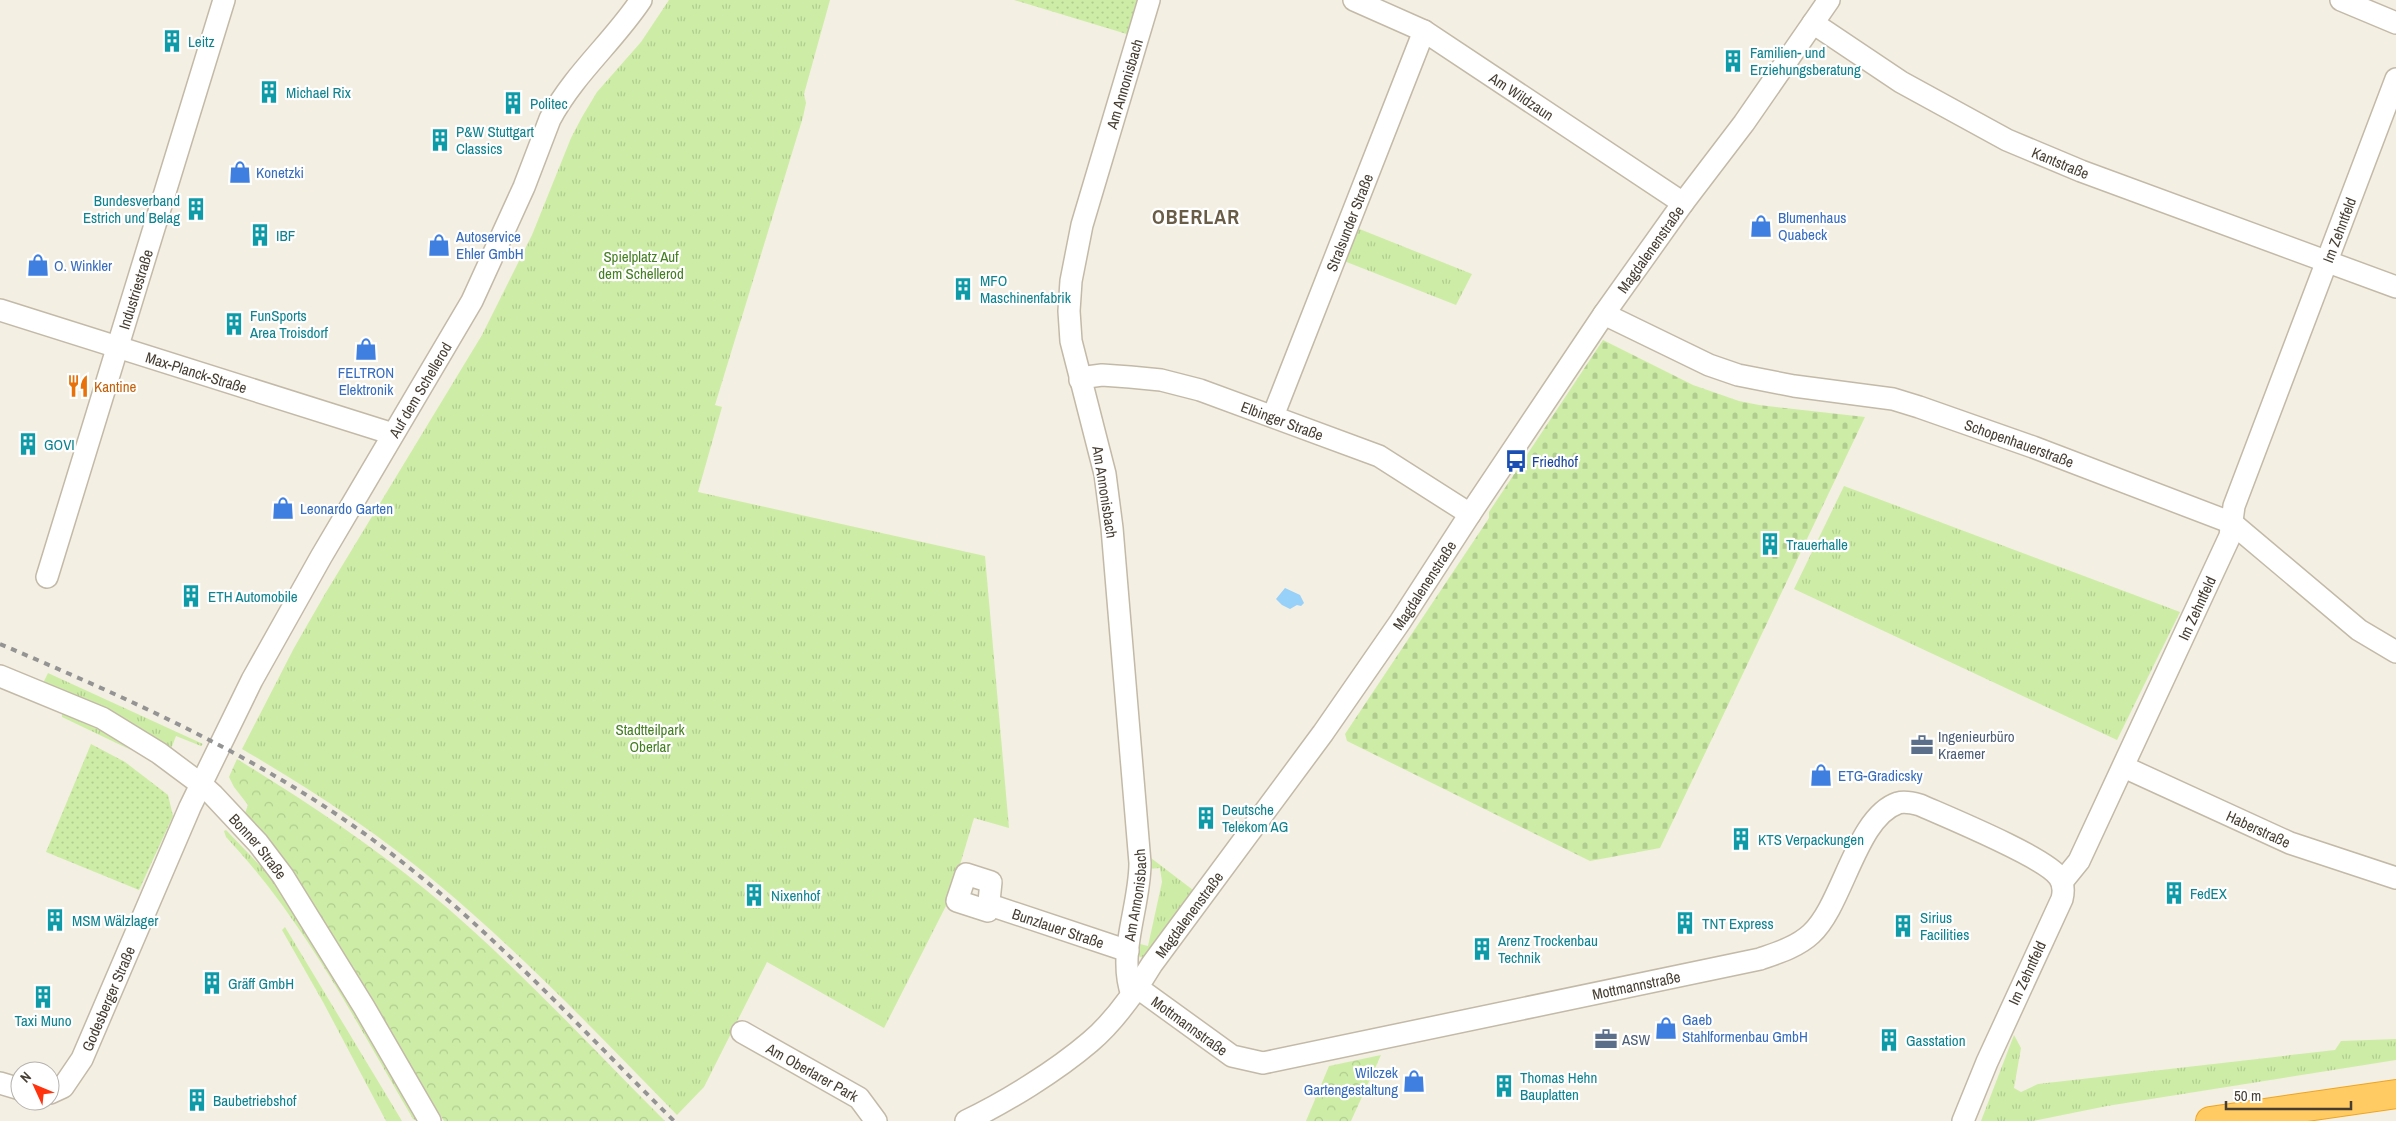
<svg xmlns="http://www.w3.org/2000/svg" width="2396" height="1121" font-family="'Archivo Narrow',sans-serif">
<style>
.grass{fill:url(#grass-tufts)}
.forest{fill:url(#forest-crowns)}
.cemetery{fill:url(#cemetery-stones)}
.garden{fill:url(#garden-dots)}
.pitch{fill:#cdeda6}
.water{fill:#97d0f8}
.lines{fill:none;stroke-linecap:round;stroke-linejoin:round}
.minor-casing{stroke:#c3b9a7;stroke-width:24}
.highway-casing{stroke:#efa421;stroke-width:30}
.minor{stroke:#fff;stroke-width:21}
.highway{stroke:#ffcb62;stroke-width:28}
.rail{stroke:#949494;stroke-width:4;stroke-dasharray:6 6;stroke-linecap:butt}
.labels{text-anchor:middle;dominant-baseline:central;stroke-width:4.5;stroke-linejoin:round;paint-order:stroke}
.culture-label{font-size:15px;fill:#0d838f;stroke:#fff;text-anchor:start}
.street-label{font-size:15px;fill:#463e32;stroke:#fff}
.shop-label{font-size:15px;fill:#366cbe;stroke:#fff;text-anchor:start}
.park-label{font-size:15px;fill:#437e1f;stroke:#fff}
.food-label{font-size:15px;fill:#c56008;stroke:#fff;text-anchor:start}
.transit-label{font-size:15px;fill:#164399;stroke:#fff;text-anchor:start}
.service-label{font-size:15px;fill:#4e5e75;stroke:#fff;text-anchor:start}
.district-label{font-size:20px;font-weight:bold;letter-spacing:1px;fill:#6a5d48;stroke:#fff}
</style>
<defs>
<pattern id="grass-tufts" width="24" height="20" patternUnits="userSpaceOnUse" patternTransform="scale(1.25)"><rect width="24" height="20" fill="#cdeda6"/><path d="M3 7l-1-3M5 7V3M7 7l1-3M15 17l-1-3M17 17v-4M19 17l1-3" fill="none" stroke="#b1cc8f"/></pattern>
<pattern id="forest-crowns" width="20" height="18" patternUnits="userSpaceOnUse" patternTransform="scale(1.25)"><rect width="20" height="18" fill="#cdeda6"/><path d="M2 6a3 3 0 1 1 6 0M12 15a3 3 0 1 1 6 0" fill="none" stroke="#b1cc8f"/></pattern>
<pattern id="cemetery-stones" width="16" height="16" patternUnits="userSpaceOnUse" patternTransform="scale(1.25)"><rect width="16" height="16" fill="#cdeda6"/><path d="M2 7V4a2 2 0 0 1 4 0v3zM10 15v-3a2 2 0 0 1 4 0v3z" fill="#b1cc8f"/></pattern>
<pattern id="garden-dots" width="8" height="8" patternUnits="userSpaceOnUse" patternTransform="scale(1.25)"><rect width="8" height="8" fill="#cdeda6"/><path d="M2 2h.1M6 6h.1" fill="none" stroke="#b1cc8f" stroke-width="1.8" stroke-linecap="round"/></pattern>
</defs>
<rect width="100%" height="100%" fill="#f4efe3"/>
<g class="grass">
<path d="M669,0H830L804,94L806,103L803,117L715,405L722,407L698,492L985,556L1009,828L974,818L950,898L884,1028L767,962L704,1087L677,1115C600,1036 523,955 438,884C377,832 310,789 242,749L294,648L325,594L482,335L532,235L571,138L582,117L597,92L641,42Z"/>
<polygon points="1357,228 1472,274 1456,305 1344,261"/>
<polygon points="1844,486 2180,612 2117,740 1794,589"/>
<polygon points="48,673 203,744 201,746 176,736 171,749 156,739 42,685"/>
<polygon points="62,713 102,731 131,750 62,717"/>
<path d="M226,830L270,876L298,916L419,1121L413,1119C356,1022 304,920 226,837L224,831Z"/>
<polygon points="1147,855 1193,890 1143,958 1133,954 1136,943 1148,946 1162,882 1160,868 1148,869"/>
<polygon points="285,927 402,1121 386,1121 323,1002 282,930"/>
<polygon points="2014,1035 2021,1048 2014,1088 2021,1092 2038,1084 2335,1050 2341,1041 2396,1039 2396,1060 2107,1106 2033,1121 1981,1121"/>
</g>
<g class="forest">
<path d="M237,759C302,799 366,841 426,890C511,960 587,1043 665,1121H444L263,834L245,813L248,805L234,787L229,777Z"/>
<polygon points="1381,1055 1351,1121 1306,1121 1329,1066"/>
</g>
<polygon class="cemetery" points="1603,340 1693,385 1739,401 1759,405 1865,417 1660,848 1590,861 1347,741 1345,734 1489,518 1489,512"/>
<g class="garden">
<polygon points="1014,0 1140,0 1130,35"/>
<polygon points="91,744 125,762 168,795 173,816 139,890 46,852"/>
</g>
<polygon class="pitch" points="732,25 744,29 741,41 728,38"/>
<polygon class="water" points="1285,588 1300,595 1304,603 1301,606 1297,605 1290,609 1282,605 1276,599"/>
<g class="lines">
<defs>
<g id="minor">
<path id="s1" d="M1354,0L1424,31L1683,203"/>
<polyline points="2341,0 2396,23"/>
<path id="s2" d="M1813,23L1901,82L2007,140L2081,171L2396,287"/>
<path id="s3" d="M0,310L393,434"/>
<path id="s4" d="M1604,314L1709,365L1738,375L1794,386L1893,399L1919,407L2033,447L2232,523L2359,630L2396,652"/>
<path id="s5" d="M1080,380L1087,377L1102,375L1130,377L1161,380L1200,390L1379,456L1470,514"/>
<path id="s6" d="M1273,416L1424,31"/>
<path id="s7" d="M47,577L224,0"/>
<path id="s8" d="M0,676L102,718L159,753L202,785L213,795L258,843L283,876L364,1007L430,1121"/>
<path id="s9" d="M2124,767L2290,843L2396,878"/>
<polygon points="966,874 991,882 988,911 957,901"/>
<path id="s10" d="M2062,882L2079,861L2230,536L2234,506L2396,79"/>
<path id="s11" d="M990,905L1128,951"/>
<path id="s12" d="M1138,988L1232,1056L1263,1063L1760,959C1777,953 1797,947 1811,934C1843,905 1856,817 1898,803C1905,801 1913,803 1920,805C1947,817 2045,857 2059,877C2064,884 2064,891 2062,899L1987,1062L1963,1121"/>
<path id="s13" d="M1132,995C1117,953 1140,907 1140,863L1112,528L1105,474L1071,341L1069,311L1071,281L1082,225L1149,0"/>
<path id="s14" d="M742,1032L859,1098L876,1121"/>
<polyline points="0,1083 20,1089"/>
<path id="s15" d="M50,1093L63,1087L82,1059L190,807L252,680L321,557L472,301L524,187L550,119C574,74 613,42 641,0"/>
<path id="s16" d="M966,1121C1006,1102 1056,1071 1090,1042C1115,1021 1135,992 1152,964L1323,733L1400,622L1470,514L1604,314L1683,203L1744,123L1829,0"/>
</g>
<polyline id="highway" points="2210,1121 2396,1094"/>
</defs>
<use href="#minor" class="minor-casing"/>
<use href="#highway" class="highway-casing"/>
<use href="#minor" class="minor"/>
<use href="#highway" class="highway"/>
<path class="rail" d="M0,644C134,701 267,760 384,848C490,928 580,1028 674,1121"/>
</g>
<defs>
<symbol id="building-bare" viewBox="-9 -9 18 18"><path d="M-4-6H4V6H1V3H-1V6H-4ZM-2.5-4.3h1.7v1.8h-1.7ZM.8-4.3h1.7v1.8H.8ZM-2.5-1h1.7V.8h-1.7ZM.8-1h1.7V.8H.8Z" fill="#0f9aa8" stroke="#fff" stroke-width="2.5" paint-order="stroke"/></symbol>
<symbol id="shop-bare" viewBox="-9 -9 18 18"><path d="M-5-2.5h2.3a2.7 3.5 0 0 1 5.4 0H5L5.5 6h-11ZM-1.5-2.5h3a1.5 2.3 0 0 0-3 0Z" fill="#3f7fe0" stroke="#fff" stroke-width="2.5" paint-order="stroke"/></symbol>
<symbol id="restaurant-bare" viewBox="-9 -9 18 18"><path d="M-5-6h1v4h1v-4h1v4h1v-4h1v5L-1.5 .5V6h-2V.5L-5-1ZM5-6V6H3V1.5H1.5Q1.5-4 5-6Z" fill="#e8710a" stroke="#fff" stroke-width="2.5" paint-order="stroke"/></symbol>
<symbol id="bus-bare" viewBox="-9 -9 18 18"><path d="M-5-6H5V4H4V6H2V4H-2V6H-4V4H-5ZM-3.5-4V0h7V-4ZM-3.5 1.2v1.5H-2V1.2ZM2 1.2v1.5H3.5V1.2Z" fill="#1a4fb4" stroke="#fff" stroke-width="2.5" paint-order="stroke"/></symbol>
<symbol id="office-bare" viewBox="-9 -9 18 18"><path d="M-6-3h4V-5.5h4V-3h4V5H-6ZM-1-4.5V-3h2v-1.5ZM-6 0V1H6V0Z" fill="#5c6f8a" stroke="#fff" stroke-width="2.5" paint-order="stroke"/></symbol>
</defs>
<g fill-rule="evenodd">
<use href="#building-bare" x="156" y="25" width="32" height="32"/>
<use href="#building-bare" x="1717" y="45" width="32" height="32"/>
<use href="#building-bare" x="253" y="76" width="32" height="32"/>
<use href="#building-bare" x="497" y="87" width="32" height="32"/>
<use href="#building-bare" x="424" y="124" width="32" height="32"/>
<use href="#shop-bare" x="224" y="156" width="32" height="32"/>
<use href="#building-bare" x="180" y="193" width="32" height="32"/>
<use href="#shop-bare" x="1745" y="210" width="32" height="32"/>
<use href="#building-bare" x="244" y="219" width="32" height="32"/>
<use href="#shop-bare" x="423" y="229" width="32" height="32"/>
<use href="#shop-bare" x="22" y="249" width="32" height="32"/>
<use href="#building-bare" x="947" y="273" width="32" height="32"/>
<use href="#building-bare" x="218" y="308" width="32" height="32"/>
<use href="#shop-bare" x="350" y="333" width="32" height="32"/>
<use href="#restaurant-bare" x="62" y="370" width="32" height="32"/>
<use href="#building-bare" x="12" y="428" width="32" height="32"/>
<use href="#bus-bare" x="1500" y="445" width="32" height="32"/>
<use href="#shop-bare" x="267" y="492" width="32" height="32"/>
<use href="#building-bare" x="1754" y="528" width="32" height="32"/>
<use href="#building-bare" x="175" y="580" width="32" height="32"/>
<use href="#office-bare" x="1906" y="729" width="32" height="32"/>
<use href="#shop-bare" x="1805" y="759" width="32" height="32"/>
<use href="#building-bare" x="1190" y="802" width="32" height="32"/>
<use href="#building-bare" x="1725" y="823" width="32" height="32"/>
<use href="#building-bare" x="2158" y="877" width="32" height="32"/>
<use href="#building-bare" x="738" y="879" width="32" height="32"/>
<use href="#building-bare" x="39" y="904" width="32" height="32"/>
<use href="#building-bare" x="1669" y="907" width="32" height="32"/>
<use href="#building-bare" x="1887" y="910" width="32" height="32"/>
<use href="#building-bare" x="1466" y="933" width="32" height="32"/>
<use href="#building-bare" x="196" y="967" width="32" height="32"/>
<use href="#building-bare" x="27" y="981" width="32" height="32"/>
<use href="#shop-bare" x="1650" y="1012" width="32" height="32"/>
<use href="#office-bare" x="1590" y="1023" width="32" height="32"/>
<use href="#building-bare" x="1873" y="1024" width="32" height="32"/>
<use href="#shop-bare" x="1398" y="1065" width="32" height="32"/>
<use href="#building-bare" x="1488" y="1070" width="32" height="32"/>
<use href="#building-bare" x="181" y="1084" width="32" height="32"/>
</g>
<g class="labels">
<g class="culture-label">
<text x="188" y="41">Leitz</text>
<text x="1750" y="52">Familien- und<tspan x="1750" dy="17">Erziehungsberatung</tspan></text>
<text x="286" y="92">Michael Rix</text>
<text x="530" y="103">Politec</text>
<text x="456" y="131">P&amp;W Stuttgart<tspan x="456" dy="17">Classics</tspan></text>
<text x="180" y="200" text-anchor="end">Bundesverband<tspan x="180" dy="17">Estrich und Belag</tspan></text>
<text x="276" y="235">IBF</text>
<text x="980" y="280">MFO<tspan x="980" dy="17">Maschinenfabrik</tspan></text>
<text x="250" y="315">FunSports<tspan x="250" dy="17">Area Troisdorf</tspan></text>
<text x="44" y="444">GOVI</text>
<text x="1786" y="544">Trauerhalle</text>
<text x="208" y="596">ETH Automobile</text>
<text x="1222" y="809">Deutsche<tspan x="1222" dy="17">Telekom AG</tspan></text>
<text x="1758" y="839">KTS Verpackungen</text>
<text x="2190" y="893">FedEX</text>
<text x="771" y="895">Nixenhof</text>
<text x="1920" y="917">Sirius<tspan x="1920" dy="17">Facilities</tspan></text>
<text x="72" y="920">MSM Wälzlager</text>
<text x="1702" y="923">TNT Express</text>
<text x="1498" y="940">Arenz Trockenbau<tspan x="1498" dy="17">Technik</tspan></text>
<text x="228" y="983">Gräff GmbH</text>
<text x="43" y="1020" text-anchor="middle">Taxi Muno</text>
<text x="1906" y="1040">Gasstation</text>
<text x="1520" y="1077">Thomas Hehn<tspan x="1520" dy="17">Bauplatten</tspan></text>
<text x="213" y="1100">Baubetriebshof</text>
</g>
<g class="street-label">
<text stroke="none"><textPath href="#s13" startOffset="926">Am Annonisbach</textPath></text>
<text stroke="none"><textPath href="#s1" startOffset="194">Am Wildzaun</textPath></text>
<text stroke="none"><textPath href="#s2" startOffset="285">Kantstraße</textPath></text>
<text stroke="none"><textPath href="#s6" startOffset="208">Stralsunder Straße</textPath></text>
<text stroke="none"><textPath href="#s10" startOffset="711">Im Zehntfeld</textPath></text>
<text stroke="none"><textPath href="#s16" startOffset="1119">Magdalenenstraße</textPath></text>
<text stroke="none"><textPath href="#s7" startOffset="301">Industriestraße</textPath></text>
<text stroke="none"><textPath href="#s3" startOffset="206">Max-Planck-Straße</textPath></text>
<text stroke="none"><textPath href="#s15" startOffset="799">Auf dem Schellerod</textPath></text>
<text stroke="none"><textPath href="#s5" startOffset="210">Elbinger Straße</textPath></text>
<text stroke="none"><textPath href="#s4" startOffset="438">Schopenhauerstraße</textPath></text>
<text transform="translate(1105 492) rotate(81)">Am Annonisbach</text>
<text stroke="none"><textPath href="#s16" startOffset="714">Magdalenenstraße</textPath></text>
<text stroke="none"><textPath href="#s10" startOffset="306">Im Zehntfeld</textPath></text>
<text stroke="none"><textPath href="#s9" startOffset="148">Haberstraße</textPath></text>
<text stroke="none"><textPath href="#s8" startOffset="314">Bonner Straße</textPath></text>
<text stroke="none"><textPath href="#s13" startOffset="101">Am Annonisbach</textPath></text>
<text stroke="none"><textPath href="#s16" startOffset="309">Magdalenenstraße</textPath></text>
<text stroke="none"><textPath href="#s11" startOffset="72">Bunzlauer Straße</textPath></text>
<text transform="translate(2027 973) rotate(-65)">Im Zehntfeld</text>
<text stroke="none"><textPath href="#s12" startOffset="529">Mottmannstraße</textPath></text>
<text stroke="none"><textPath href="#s15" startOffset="114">Godesberger Straße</textPath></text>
<text stroke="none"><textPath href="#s12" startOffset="64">Mottmannstraße</textPath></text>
<text stroke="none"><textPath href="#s14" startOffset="81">Am Oberlarer Park</textPath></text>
</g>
<g class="shop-label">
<text x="256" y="172">Konetzki</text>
<text x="1778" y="217">Blumenhaus<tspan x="1778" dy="17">Quabeck</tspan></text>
<text x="456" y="236">Autoservice<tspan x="456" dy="17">Ehler GmbH</tspan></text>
<text x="54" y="265">O. Winkler</text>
<text x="366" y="372" text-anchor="middle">FELTRON<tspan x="366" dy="17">Elektronik</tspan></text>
<text x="300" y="508">Leonardo Garten</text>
<text x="1838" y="775">ETG-Gradicsky</text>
<text x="1682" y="1019">Gaeb<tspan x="1682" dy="17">Stahlformenbau GmbH</tspan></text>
<text x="1398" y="1072" text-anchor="end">Wilczek<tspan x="1398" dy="17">Gartengestaltung</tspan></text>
</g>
<g class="park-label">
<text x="641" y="256">Spielplatz Auf<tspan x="641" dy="17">dem Schellerod</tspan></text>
<text x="650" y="729">Stadtteilpark<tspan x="650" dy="17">Oberlar</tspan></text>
</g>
<g class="food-label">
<text x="94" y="386">Kantine</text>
</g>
<g class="transit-label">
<text x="1532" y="461">Friedhof</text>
</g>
<g class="service-label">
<text x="1938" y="736">Ingenieurbüro<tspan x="1938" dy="17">Kraemer</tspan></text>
<text x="1622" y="1039">ASW</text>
</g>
<g class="district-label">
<text x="1196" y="216">OBERLAR</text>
</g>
</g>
<g transform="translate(35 1086) rotate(314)"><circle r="24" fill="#ffffff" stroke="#b5b2ad"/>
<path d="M0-4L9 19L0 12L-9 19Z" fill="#ff330e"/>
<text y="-8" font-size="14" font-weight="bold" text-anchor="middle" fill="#463e32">N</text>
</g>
<path d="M2226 1101v8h125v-8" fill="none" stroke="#463e32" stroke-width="2.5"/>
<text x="2234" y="1101" font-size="15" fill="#463e32" stroke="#ffffff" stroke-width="4" paint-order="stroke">50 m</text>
</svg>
